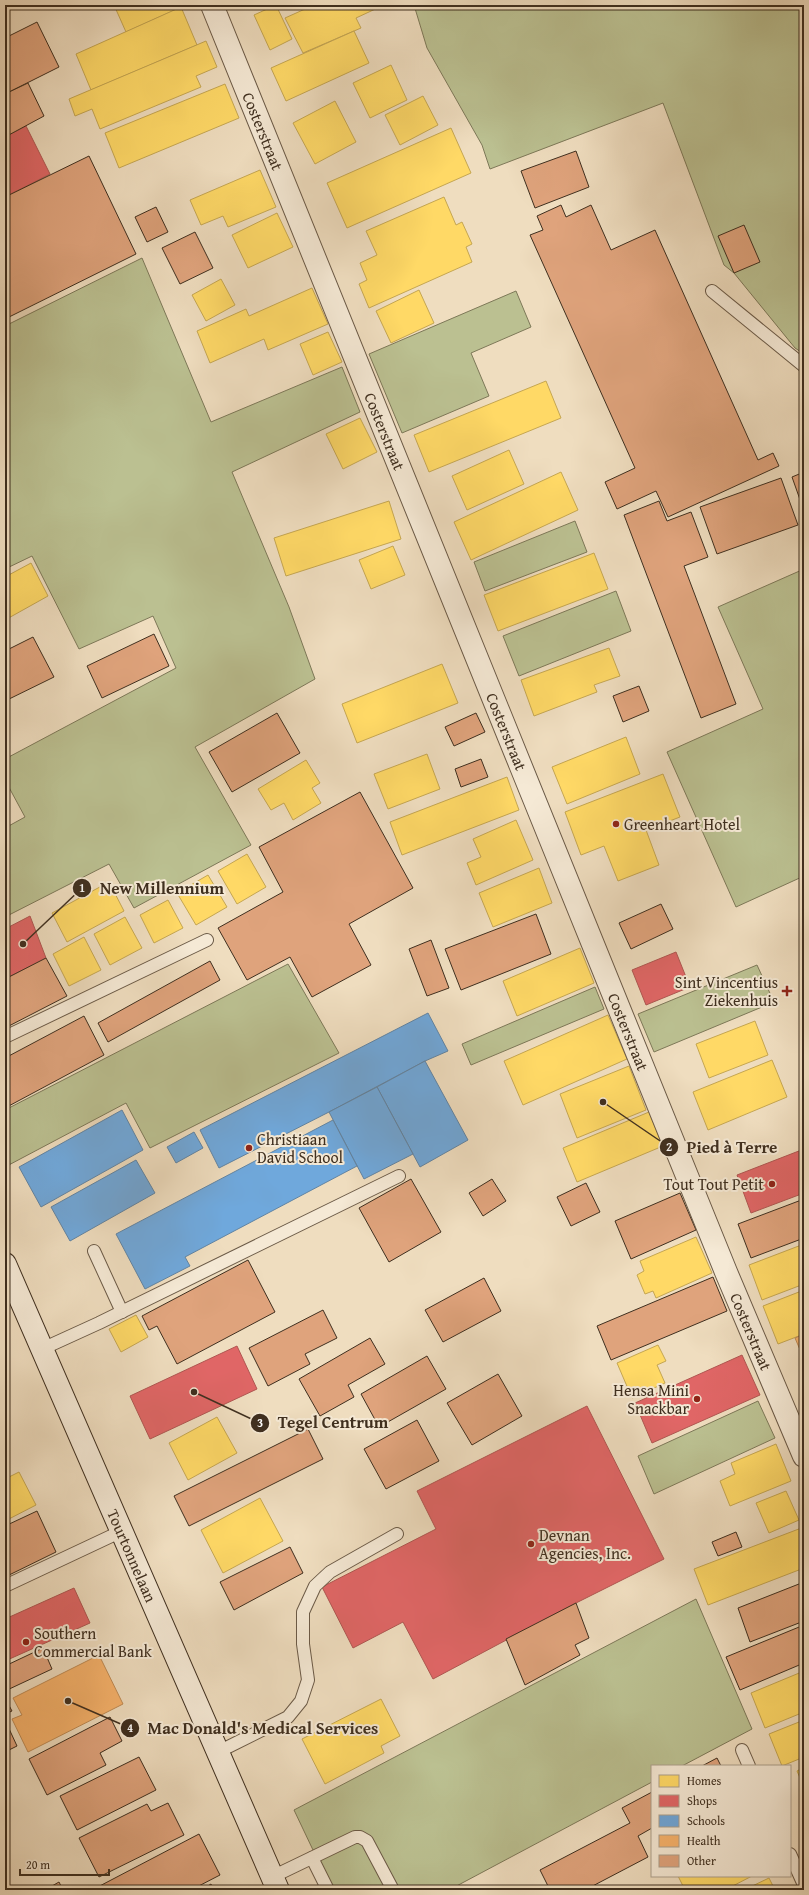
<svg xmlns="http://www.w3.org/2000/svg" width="809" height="1895" font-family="'Gentium Book Plus',serif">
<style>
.green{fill:#bbc091;stroke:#7d7858}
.homes{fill:#ffd966;stroke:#c5a651}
.shops{fill:#e06666;stroke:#b05651}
.schools{fill:#6fa8dc;stroke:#6184a3}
.health{fill:#f6b26b;stroke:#bf8b54}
.building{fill:#dfa37c;stroke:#3f2f1f}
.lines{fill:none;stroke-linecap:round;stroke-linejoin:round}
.lane-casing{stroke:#6b5a47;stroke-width:14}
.street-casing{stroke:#6b5a47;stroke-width:24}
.secondary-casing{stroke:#3f2f1f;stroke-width:24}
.lane{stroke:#f5e9d5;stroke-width:12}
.street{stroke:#f5e9d5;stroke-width:22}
.secondary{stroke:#f5e9d5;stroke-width:22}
.poi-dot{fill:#8f2418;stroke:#f5e9d5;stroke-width:1.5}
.labels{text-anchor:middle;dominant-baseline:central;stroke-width:4;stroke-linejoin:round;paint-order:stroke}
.street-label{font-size:16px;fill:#3f2f1f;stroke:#f5e9d5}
.poi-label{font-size:16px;fill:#3f2f1f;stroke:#f5e9d5;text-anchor:start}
.leader{fill:none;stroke:#3f2f1f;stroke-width:1.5}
.callout-dot{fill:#3f2f1f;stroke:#f5e9d5;stroke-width:1.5}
.mark-label{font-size:12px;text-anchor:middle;font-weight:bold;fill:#fff}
.callout-label{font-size:17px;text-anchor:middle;font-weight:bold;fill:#3f2f1f;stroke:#f5e9d5;stroke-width:4;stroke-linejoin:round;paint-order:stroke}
</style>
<rect width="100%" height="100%" fill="#efddbf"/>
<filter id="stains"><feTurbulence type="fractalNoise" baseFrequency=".005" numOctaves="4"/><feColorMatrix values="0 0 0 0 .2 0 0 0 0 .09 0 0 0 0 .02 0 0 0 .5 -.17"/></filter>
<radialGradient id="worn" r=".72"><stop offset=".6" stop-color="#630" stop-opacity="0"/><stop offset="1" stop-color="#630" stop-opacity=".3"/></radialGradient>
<g class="green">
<polygon points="414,5 804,5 804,354 795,348 734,273 724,265 663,103 490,169 482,145 427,48"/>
<polygon points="142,258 211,422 342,367 360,412 232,472 289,607 315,679 195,747 251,845 134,908 109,864 5,917 5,828 25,817 5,780 5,759 176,668 153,616 79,649 32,556 5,569 5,326"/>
<polygon points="516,291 531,327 471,353 489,396 402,433 369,354"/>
<polygon points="575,521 587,552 485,591 474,562"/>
<polygon points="804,569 804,876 736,907 667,752 763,709 718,607"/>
<polygon points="616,591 631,631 519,676 503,636"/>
<polygon points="288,964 339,1053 150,1148 126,1103 5,1167 5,1110"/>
<polygon points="757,965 774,1002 654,1052 638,1014"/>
<polygon points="595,987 604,1009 471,1065 462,1044"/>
<polygon points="758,1401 775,1438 654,1494 638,1456"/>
<polygon points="696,1599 752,1729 682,1766 652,1766 652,1782 449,1890 332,1890 294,1810"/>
</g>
<g class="homes">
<polygon points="114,5 186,5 126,32"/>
<polygon points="276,5 292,39 270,50 254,15"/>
<polygon points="314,5 384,5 356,18 361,28 303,53 285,18"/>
<polygon points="181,7 197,45 91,90 76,54"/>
<polygon points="354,31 369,63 286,101 271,68"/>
<polygon points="206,41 217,67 196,76 201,87 100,129 92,109 75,116 69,99"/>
<polygon points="391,65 407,100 370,118 353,83"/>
<polygon points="225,84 239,118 119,168 105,133"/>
<polygon points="423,96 438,125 400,145 385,115"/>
<polygon points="335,101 356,142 315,164 293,123"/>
<polygon points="451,128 471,173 347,228 327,183"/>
<polygon points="260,170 276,207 228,227 223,216 201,225 190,200"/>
<polygon points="444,197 456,225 462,222 472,244 466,247 472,262 369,308 359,284 367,280 360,263 377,255 366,231"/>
<polygon points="277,213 293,247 248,268 232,235"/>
<polygon points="221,279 235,305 206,321 192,295"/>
<polygon points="312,288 328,324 268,350 264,339 210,363 197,331 246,309 249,316"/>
<polygon points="419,290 434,323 391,343 376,311"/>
<polygon points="328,332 342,362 313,375 300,344"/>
<polygon points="546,381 561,418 429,472 414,435"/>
<polygon points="360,418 377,452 343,469 326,434"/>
<polygon points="509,450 524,484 467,510 452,476"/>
<polygon points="561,472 578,510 471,560 454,522"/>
<polygon points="389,501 401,539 286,576 274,538"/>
<polygon points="393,546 405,575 371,589 359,560"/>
<polygon points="594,553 608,589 498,631 484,595"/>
<polygon points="31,563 48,596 5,620 5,577"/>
<polygon points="609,648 620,676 594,685 597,692 534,716 521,680"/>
<polygon points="442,664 458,703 357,743 342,704"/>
<polygon points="626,737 640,774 567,804 552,767"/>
<polygon points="427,754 440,789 388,809 374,774"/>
<polygon points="306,760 320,783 312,788 321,803 293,820 284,803 271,810 258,789"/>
<polygon points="663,774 680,817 646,830 659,865 618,881 604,846 581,855 565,812"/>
<polygon points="507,777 519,810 402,855 390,822"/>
<polygon points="516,820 533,860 476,885 467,863 481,857 473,839"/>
<polygon points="247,854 266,887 237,904 218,871"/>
<polygon points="539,868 552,903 493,927 479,893"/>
<polygon points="208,875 227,907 196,925 177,893"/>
<polygon points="109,882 124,911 67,942 52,913"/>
<polygon points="168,900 183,928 154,943 140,915"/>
<polygon points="125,917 142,948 110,965 94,934"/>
<polygon points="84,937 101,970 69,986 53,954"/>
<polygon points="580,948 594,983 517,1016 503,981"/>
<polygon points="608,1015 627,1059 523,1105 504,1061"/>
<polygon points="755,1021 768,1055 709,1078 696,1044"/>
<polygon points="772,1060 787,1097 708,1130 693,1092"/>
<polygon points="629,1066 646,1110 577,1138 560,1094"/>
<polygon points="649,1112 663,1146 577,1182 563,1148"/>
<polygon points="696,1237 712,1273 656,1298 653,1291 645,1294 637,1275 644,1271 640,1261"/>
<polygon points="804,1244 804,1284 762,1300 749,1265"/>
<polygon points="804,1290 804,1334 778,1344 763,1306"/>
<polygon points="136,1315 148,1337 121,1352 109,1329"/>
<polygon points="658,1345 666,1361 657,1365 665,1383 632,1398 617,1363"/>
<polygon points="217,1417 237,1453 188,1480 169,1443"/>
<polygon points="776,1444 791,1481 730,1506 720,1481 735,1474 731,1463"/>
<polygon points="19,1472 36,1505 5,1521 5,1479"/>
<polygon points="786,1491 799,1520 769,1533 756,1503"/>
<polygon points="260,1498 283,1541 223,1573 201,1530"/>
<polygon points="804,1527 804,1568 708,1605 694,1569"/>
<polygon points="804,1671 804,1712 765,1728 751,1693"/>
<polygon points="381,1699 400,1736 381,1746 384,1753 325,1784 302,1739"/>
<polygon points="804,1720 804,1757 782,1766 769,1734"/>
<polygon points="804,1767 804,1787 797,1771"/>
<polygon points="678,1876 752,1876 725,1890 709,1890 708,1887 702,1890 685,1890"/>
<polygon points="769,1878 775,1890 744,1890"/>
</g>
<g class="shops">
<polygon points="26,126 50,174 5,197 5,137"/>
<polygon points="30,916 46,958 5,979 5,929"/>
<polygon points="676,952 690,987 646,1005 632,970"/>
<polygon points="804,1149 804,1193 751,1213 737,1175"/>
<polygon points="237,1346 257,1389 150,1439 130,1396"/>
<polygon points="742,1355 760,1395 652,1443 635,1403"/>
<polygon points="587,1406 664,1559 576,1603 433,1679 403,1622 353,1648 322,1587 436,1529 417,1491"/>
<polygon points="74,1588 90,1623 5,1661 5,1619"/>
</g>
<g class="schools">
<polygon points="428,1013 448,1051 425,1061 329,1112 219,1168 200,1130"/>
<polygon points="425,1061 468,1140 420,1167 377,1087"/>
<polygon points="377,1087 413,1154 364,1179 329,1112"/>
<polygon points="122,1110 143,1150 41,1207 19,1167"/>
<polygon points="333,1120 357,1166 185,1257 190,1266 145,1289 116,1234"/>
<polygon points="194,1132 203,1148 176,1163 167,1147"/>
<polygon points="136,1160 155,1193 70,1241 51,1207"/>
</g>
<g class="health">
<polygon points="804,1334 804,1359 795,1338"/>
<polygon points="99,1655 123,1704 28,1752 12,1719 22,1715 13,1698"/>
</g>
<g class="building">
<polygon points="37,22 59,67 5,94 5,38"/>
<polygon points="28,83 44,116 5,137 5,94"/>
<polygon points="576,151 589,187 535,208 521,171"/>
<polygon points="89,156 136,254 5,319 5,197"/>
<polygon points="561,205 566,217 591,205 611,250 655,230 758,460 773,453 779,466 668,517 656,491 617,509 605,482 635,468 530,235 543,230 537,216"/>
<polygon points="156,207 168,232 147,242 135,217"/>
<polygon points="744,225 760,262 734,273 718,236"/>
<polygon points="195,232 213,268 180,284 162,248"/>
<polygon points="804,472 804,511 792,477"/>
<polygon points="781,478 798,525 717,554 700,507"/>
<polygon points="659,501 667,521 691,512 708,557 684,566 736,704 701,718 624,515"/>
<polygon points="154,634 169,666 102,698 87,666"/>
<polygon points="33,637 54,677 5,701 5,651"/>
<polygon points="639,686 649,711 623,722 613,696"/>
<polygon points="277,713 300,753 232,792 209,752"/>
<polygon points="476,713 485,732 454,746 445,727"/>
<polygon points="481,759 488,777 461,787 455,769"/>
<polygon points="360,792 413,888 349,924 371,965 312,997 290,957 247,980 218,928 283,892 259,847"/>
<polygon points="661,904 673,929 631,949 619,923"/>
<polygon points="536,914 551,954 461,990 445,949"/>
<polygon points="431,940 449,988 427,996 409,949"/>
<polygon points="46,958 67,996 5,1028 5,979"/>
<polygon points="210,961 220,980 108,1042 98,1023"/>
<polygon points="84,1016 104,1055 5,1108 5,1058"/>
<polygon points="411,1179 441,1232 389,1262 359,1208"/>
<polygon points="492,1179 506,1201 483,1216 469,1193"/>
<polygon points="586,1183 600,1212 571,1226 557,1197"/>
<polygon points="680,1193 696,1230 631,1259 615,1221"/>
<polygon points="804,1199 804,1238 751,1258 738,1224"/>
<polygon points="248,1260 275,1312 177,1364 157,1326 149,1330 142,1316"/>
<polygon points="713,1277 727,1311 611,1360 597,1326"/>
<polygon points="484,1278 501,1311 443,1342 425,1310"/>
<polygon points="323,1310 337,1338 305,1354 310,1364 268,1386 249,1348"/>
<polygon points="370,1338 385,1364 348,1385 354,1397 320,1416 299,1379"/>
<polygon points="427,1356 446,1389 379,1427 361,1394"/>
<polygon points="498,1374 522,1416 472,1445 447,1403"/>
<polygon points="417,1420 439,1461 386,1489 364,1449"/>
<polygon points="308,1429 323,1459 189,1526 174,1496"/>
<polygon points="37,1511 56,1552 5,1577 5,1526"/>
<polygon points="736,1532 742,1547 718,1556 712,1542"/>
<polygon points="290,1547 303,1573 234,1610 220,1582"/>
<polygon points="804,1582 804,1621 750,1642 738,1608"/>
<polygon points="576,1603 589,1638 575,1645 580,1655 525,1685 506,1639"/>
<polygon points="804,1625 804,1663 740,1690 726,1657"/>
<polygon points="43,1648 52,1669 5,1691 5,1666"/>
<polygon points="5,1698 12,1711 5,1714"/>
<polygon points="110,1717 122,1741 100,1753 106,1765 47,1795 29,1759"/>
<polygon points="5,1720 17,1746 5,1752"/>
<polygon points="139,1757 156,1790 77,1830 60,1796"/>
<polygon points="717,1758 721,1766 702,1766"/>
<polygon points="652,1792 652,1828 638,1836 648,1857 585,1890 550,1890 540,1870 630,1823 622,1808"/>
<polygon points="168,1803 184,1835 99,1877 79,1838 147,1804 151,1811"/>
<polygon points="199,1834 220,1875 191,1890 92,1890"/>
<polygon points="59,1882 63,1890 45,1890"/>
<polygon points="211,1884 214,1890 201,1890"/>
</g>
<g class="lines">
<defs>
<g id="lane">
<polyline points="712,291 804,366"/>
<polyline points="5,1037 207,940"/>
<polyline points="94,1251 122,1312"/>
<polyline points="42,1349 99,1323 399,1176"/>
<polyline points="5,1586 122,1531"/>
<polyline points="742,1750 749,1766"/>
<polyline points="218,1752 288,1717 301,1701 308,1680 303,1644 303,1612 315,1586 330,1572 397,1534"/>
<polyline points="790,1854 804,1885"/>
<polyline points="312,1858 328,1890"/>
<polyline points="272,1877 355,1837 360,1837 367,1841 393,1890"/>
</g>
<g id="street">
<path id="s1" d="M212,5L726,1272L804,1456"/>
</g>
<g id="secondary">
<path id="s2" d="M5,1264L278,1890"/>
</g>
</defs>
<use href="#lane" class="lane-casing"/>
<use href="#street" class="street-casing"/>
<use href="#secondary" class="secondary-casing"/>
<use href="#lane" class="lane"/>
<use href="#street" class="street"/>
<use href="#secondary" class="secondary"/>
</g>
<g class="poi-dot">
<circle cx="616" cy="824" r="4"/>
<path d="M785 985h4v4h4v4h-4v4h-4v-4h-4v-4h4z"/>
<circle cx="249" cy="1148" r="4"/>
<circle cx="772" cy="1184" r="4"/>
<circle cx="697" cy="1399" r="4"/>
<circle cx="531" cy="1544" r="4"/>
<circle cx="26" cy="1642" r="4"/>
</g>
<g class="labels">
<g class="street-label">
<text stroke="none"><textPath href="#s1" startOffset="136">Costerstraat</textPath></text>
<text stroke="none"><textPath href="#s1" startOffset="460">Costerstraat</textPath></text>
<text stroke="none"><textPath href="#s1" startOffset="784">Costerstraat</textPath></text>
<text stroke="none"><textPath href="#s1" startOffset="1108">Costerstraat</textPath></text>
<text stroke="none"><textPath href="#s1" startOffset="1432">Costerstraat</textPath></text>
<text stroke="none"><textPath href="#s2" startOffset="318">Tourtonnelaan</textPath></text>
</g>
<g class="poi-label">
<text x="624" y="824">Greenheart Hotel</text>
<text x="778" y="982" text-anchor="end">Sint Vincentius<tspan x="778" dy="18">Ziekenhuis</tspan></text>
<text x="257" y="1139">Christiaan<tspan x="257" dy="18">David School</tspan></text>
<text x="764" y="1184" text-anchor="end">Tout Tout Petit</text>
<text x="689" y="1390" text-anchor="end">Hensa Mini<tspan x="689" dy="18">Snackbar</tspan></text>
<text x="539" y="1535">Devnan<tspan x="539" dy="18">Agencies, Inc.</tspan></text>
<text x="34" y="1633">Southern<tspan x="34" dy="18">Commercial Bank</tspan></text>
</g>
</g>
<path class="leader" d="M23 944L82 888M603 1102L669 1147M194 1392L260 1423M68 1701L130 1728"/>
<g class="callout-dot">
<circle cx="23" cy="944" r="4"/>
<circle cx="603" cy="1102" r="4"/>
<circle cx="194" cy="1392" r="4"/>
<circle cx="68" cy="1701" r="4"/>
<circle cx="82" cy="888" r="10"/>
<circle cx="669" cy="1147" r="10"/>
<circle cx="260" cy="1423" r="10"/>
<circle cx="130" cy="1728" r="10"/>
</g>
<g class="mark-label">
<text x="82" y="892">1</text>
<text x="669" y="1151">2</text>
<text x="260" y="1427">3</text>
<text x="130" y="1732">4</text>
</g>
<g class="callout-label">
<text x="162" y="894">New Millennium</text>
<text x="732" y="1153">Pied à Terre</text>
<text x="333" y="1428">Tegel Centrum</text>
<text x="263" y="1734">Mac Donald's Medical Services</text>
</g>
<rect width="809" height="1895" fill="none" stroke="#efddbf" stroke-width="20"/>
<rect x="6" y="6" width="797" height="1883" fill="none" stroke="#3f2f1f" stroke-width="2"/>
<rect x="10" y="10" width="789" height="1875" fill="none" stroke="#3f2f1f"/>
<rect x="651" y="1765" width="140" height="112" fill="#f5e9d5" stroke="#ac9f8c"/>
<rect x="659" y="1775" width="20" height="12" fill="#ffd966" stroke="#ac9f8c"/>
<text x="687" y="1785" font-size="12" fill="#3f2f1f">Homes</text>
<rect x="659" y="1795" width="20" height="12" fill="#e06666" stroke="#ac9f8c"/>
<text x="687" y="1805" font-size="12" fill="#3f2f1f">Shops</text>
<rect x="659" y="1815" width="20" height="12" fill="#6fa8dc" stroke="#ac9f8c"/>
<text x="687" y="1825" font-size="12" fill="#3f2f1f">Schools</text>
<rect x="659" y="1835" width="20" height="12" fill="#f6b26b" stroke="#ac9f8c"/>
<text x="687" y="1845" font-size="12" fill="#3f2f1f">Health</text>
<rect x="659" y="1855" width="20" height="12" fill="#dfa37c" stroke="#ac9f8c"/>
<text x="687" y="1865" font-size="12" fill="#3f2f1f">Other</text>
<path d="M20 1869v6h89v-6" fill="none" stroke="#3f2f1f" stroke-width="2"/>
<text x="26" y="1869" font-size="12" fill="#3f2f1f" stroke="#f5e9d5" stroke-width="3" paint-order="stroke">20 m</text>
<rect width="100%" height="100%" filter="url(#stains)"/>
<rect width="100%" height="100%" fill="url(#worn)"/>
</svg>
